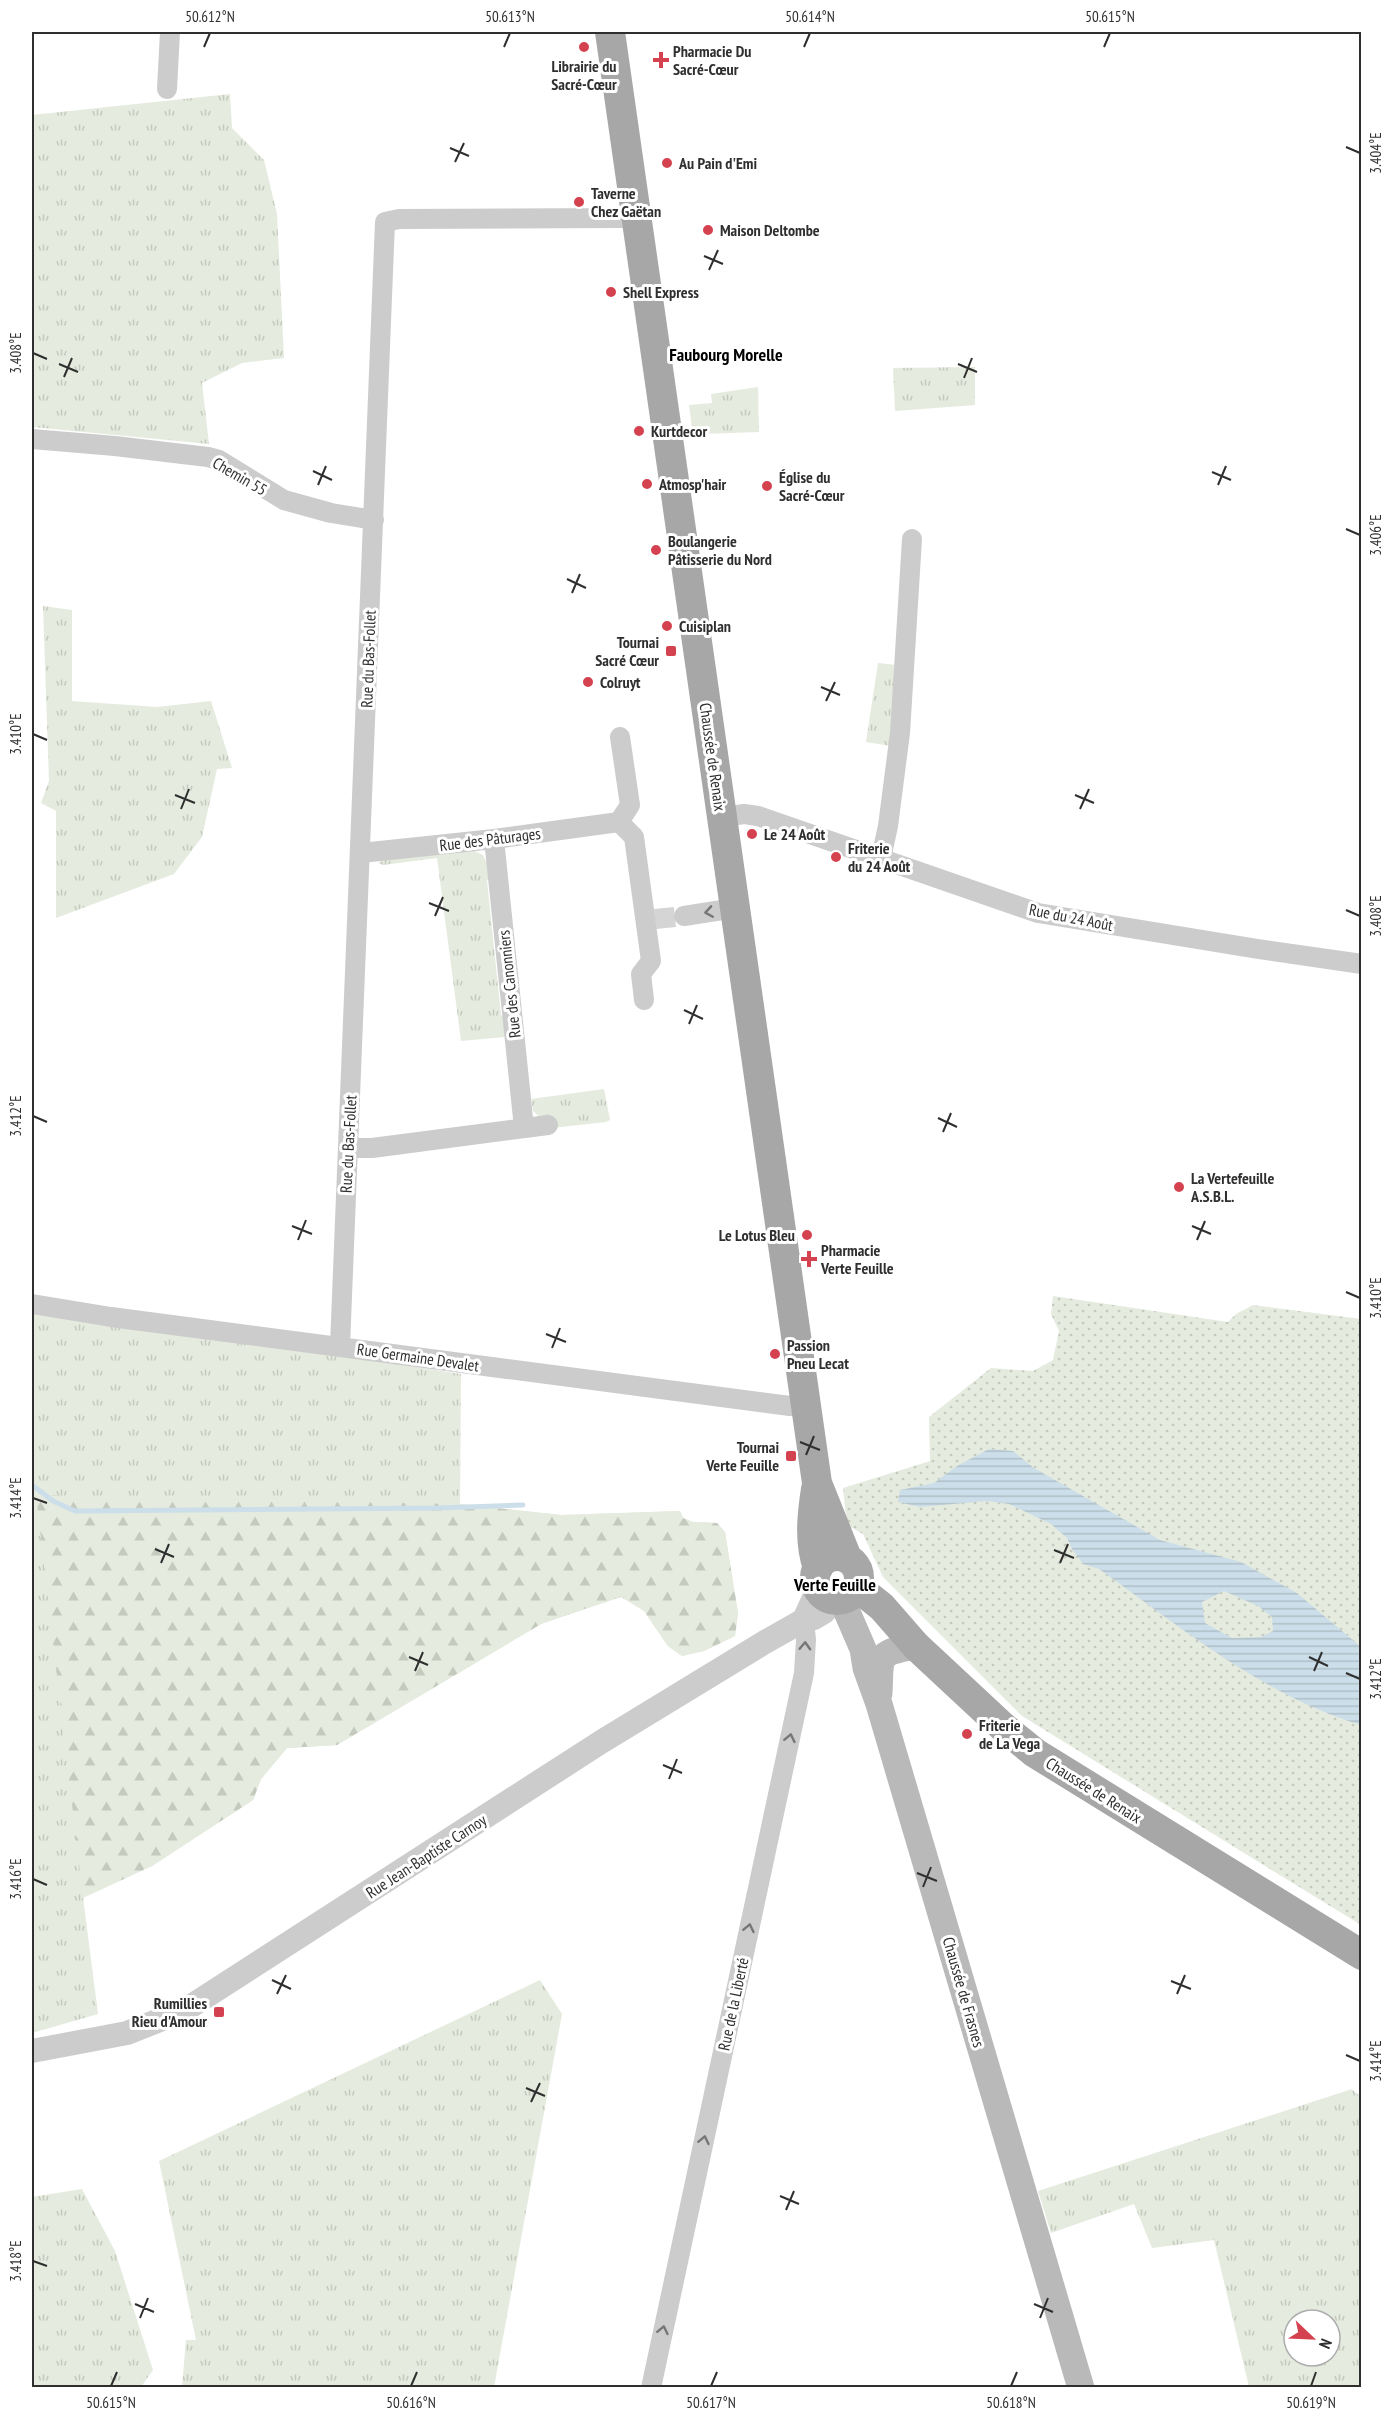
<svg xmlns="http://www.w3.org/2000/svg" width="1393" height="2419" font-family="'PT Sans Narrow',sans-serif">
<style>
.grass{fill:url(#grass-tufts);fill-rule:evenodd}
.forest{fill:url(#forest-firs)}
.garden{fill:url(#garden-dots)}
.water{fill:url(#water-rules);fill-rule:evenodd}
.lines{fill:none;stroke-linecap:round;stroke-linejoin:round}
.stream{stroke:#ccdee9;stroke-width:5}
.minor-tunnel{stroke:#d5d5d5;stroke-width:20;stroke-dasharray:20 10;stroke-linecap:butt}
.minor{stroke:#ccc;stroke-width:20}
.tertiary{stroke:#ccc;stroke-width:24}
.secondary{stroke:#b9b9b9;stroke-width:27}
.primary{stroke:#a7a7a7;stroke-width:30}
.oneway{stroke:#767676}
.ticks{fill:none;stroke:#2f2f2f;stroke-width:2}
.poi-dot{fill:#d5424f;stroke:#fff;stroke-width:2}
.labels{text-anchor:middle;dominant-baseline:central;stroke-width:6;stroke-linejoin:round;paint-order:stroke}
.poi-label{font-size:16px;font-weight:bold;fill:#2f2f2f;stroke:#fff;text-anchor:start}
.street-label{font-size:16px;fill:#2f2f2f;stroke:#fff}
.neighbourhood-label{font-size:18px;font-weight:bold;fill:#000;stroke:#fff}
.neatline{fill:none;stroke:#2f2f2f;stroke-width:2}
.ticks-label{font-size:15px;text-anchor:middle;fill:#2f2f2f}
</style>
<defs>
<pattern id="grass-tufts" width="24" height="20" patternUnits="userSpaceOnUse" patternTransform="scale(1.5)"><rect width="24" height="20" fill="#e5ebde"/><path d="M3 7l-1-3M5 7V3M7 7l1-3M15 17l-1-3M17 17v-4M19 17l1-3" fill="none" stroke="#c5cabf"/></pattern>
<pattern id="forest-firs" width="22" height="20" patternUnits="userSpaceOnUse" patternTransform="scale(1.5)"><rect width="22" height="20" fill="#e5ebde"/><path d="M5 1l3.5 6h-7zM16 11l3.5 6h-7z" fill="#c5cabf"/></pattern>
<pattern id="garden-dots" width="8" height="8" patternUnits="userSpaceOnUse" patternTransform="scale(1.5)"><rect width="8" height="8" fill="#e5ebde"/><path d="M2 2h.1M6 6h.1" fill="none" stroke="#c5cabf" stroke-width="1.8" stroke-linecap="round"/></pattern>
<pattern id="water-rules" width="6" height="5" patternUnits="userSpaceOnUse" patternTransform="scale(1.5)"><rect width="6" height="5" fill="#ccdee9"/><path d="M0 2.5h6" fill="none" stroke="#b0bfc8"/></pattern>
</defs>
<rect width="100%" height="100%" fill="#fff"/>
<g class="grass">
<polygon points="230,94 232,128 264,160 277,214 284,358 242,363 202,383 209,444 32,427 32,115"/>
<polygon points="975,367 975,405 895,411 893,368"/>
<polygon points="758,387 759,432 701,434 701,432 692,427 689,405 712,403 711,394"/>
<polygon points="43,606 72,610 72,701 157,707 211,701 232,768 217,769 202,837 174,874 56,918 56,811 41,803 49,781"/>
<polygon points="878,663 897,665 891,746 866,742"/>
<polygon points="468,848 483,855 492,874 487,881 501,1015 508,1021 505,1037 461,1041 437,858 383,865 378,863 384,860"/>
<polygon points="604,1089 610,1120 606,1122 552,1128 533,1111 531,1099"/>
<polygon points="32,1308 461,1374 460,1504 561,1515 680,1511 683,1518 693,1522 717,1523 725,1532 738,1613 735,1636 704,1651 682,1656 668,1646 644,1611 621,1597 541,1624 337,1745 287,1748 261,1779 253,1800 152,1866 83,1897 98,2014 32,2033"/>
<polygon points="540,1980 562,2014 494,2387 182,2387 186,2340 196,2340 159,2161"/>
<path d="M1352,2089L1362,2098L1361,2387H1249L1214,2240L1152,2248L1134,2204L1051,2233L1038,2191ZM1294,2320H1330V2356H1294Z"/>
<polygon points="82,2189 115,2251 153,2370 141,2387 32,2387 32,2197"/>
</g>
<polygon class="forest" points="36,1495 460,1504 561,1515 680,1511 683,1518 693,1522 717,1523 725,1532 738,1613 735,1636 704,1651 682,1656 668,1646 644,1611 621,1596 541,1624 337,1745 287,1748 261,1779 253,1800 152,1866 83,1898"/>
<polygon class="garden" points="1053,1296 1228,1322 1236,1314 1253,1305 1361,1319 1361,1925 1022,1716 883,1577 863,1534 847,1525 843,1488 930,1461 929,1417 991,1368 1033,1371 1053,1360 1059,1331 1051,1314"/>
<path class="water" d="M989,1449L1013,1451L1034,1468L1160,1540L1241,1562L1297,1593L1361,1647V1725C1262,1695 1182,1628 1099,1569L1083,1564L1072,1549L1067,1538L1051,1524L1009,1504L986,1501L920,1507L898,1502L900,1490L934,1483L957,1466ZM1224,1591L1258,1606L1272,1617L1273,1631L1261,1637L1232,1638L1205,1623L1202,1602Z"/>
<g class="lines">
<polyline class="stream" points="32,1485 53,1501 75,1511 437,1508 523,1505"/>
<polyline class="minor-tunnel" points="655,919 684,916"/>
<g class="minor">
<polyline points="167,89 170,32"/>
<polyline points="32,439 115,446 208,457 219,460 284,500 331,513 374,520"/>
<polyline points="620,737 630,805 619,822 634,837 651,961 641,974 644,1000"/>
<polyline points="722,817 744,814 758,816 1038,913 1258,949 1362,964"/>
<polyline points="494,839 524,1128"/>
<polyline points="361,853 494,839 619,822"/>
<polyline points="881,858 888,826 900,733 912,539"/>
<polyline points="684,916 735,908"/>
<polyline points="348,1148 372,1148 548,1125"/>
<polyline points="32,1304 111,1317 790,1406 805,1404"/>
<polyline points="340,1346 385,222 399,219 621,218 636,215"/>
<polyline points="651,2388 804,1673 806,1640 804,1620"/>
</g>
<g class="tertiary">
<polyline points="804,1620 818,1589"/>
<polyline points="32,2051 127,2033 185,2010 601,1742 765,1642 804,1620 814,1618 824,1612 834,1599"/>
</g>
<g class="secondary">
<polyline points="845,1598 847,1612 863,1649 866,1668 879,1704 1081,2388"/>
<path d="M879,1693C881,1656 875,1653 916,1646"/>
</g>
<g class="primary">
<polyline points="610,32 817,1483 847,1558"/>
<path d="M816,1489C812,1515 809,1543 818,1568"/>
<circle cx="837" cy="1578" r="22"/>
<polyline points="857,1587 882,1607 916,1646 1003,1727 1035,1753 1362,1955"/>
</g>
</g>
<defs><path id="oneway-chevron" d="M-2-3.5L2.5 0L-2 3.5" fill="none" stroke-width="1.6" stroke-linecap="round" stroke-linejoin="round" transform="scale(1.5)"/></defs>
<g class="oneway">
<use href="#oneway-chevron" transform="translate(709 912) rotate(171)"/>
<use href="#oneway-chevron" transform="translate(805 1646) rotate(-88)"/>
<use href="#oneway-chevron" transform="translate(790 1738) rotate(-78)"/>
<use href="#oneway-chevron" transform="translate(749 1928) rotate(-78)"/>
<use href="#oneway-chevron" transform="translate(704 2140) rotate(-78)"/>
<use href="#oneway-chevron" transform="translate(663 2330) rotate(-78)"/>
</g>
<path class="ticks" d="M204,47L210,33M504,47L510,33M804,47L810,33M1104,47L1110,33M1346,147L1360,153M450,148L469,156M455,162L464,143M704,256L723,264M709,270L718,250M33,353L47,359M59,364L78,372M958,364L977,372M64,377L72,358M964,378L972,358M313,471L332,480M1212,472L1231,480M318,485L326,466M1218,485L1226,466M1346,529L1360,535M567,579L586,588M572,593L580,574M821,687L840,695M826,701L835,682M33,734L47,740M175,795L195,803M1075,795L1094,803M181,809L189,789M1080,809L1089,789M429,903L449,911M1346,910L1360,916M435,916L443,897M684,1010L703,1019M689,1024L697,1005M33,1116L47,1122M938,1118L957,1127M943,1132L951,1113M292,1226L312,1234M1192,1226L1211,1234M298,1240L306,1220M1197,1240L1205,1221M1346,1292L1360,1298M546,1334L566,1342M552,1348L560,1328M800,1442L820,1450M806,1455L814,1436M33,1498L47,1503M155,1549L174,1557M1054,1550L1074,1558M161,1563L169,1544M1060,1563L1068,1544M409,1657L428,1665M1309,1657L1328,1666M415,1671L423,1652M1314,1671L1322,1652M1346,1673L1360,1679M663,1765L682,1773M669,1779L677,1759M917,1873L937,1881M33,1879L47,1885M923,1887L931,1867M272,1980L291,1989M1171,1981L1191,1989M277,1994L286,1975M1177,1994L1185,1975M1346,2055L1360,2061M526,2088L545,2096M531,2102L540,2083M780,2196L799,2204M786,2210L794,2191M33,2261L47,2266M135,2304L154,2312M1034,2304L1053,2312M140,2318L148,2298M1040,2318L1048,2298M111,2386L117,2372M411,2386L417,2372M711,2386L717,2372M1011,2386L1017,2372M1311,2386L1316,2372"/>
<g class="poi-dot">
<circle cx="584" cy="47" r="6"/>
<path d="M658 51h6v6h6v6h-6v6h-6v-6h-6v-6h6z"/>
<circle cx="667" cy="163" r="6"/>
<circle cx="579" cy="202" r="6"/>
<circle cx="708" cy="230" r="6"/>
<circle cx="611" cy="292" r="6"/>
<circle cx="639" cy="431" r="6"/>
<circle cx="647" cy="484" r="6"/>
<circle cx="767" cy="486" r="6"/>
<circle cx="656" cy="550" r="6"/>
<circle cx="667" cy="626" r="6"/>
<rect x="665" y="645" width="12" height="12" rx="3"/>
<circle cx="588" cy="682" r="6"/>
<circle cx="752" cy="834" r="6"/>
<circle cx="836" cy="857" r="6"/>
<circle cx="1179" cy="1187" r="6"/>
<circle cx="807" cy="1235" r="6"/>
<path d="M806 1250h6v6h6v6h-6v6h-6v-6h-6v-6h6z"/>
<circle cx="775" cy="1354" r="6"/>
<rect x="785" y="1450" width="12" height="12" rx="3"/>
<circle cx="967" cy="1734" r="6"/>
<rect x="213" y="2006" width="12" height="12" rx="3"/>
</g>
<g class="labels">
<g class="poi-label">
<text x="673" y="51">Pharmacie Du<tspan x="673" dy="18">Sacré-Cœur</tspan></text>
<text x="584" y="66" text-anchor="middle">Librairie du<tspan x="584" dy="18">Sacré-Cœur</tspan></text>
<text x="679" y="163">Au Pain d'Emi</text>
<text x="591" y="193">Taverne<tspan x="591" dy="18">Chez Gaëtan</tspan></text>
<text x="720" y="230">Maison Deltombe</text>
<text x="623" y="292">Shell Express</text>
<text x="651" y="431">Kurtdecor</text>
<text x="779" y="477">Église du<tspan x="779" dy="18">Sacré-Cœur</tspan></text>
<text x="659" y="484">Atmosp'hair</text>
<text x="668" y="541">Boulangerie<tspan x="668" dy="18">Pâtisserie du Nord</tspan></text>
<text x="679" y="626">Cuisiplan</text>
<text x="659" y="642" text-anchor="end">Tournai<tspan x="659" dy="18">Sacré Cœur</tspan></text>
<text x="600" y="682">Colruyt</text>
<text x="764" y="834">Le 24 Août</text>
<text x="848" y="848">Friterie<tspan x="848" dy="18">du 24 Août</tspan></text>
<text x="1191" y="1178">La Vertefeuille<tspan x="1191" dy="18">A.S.B.L.</tspan></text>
<text x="795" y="1235" text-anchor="end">Le Lotus Bleu</text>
<text x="821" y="1250">Pharmacie<tspan x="821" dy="18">Verte Feuille</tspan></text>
<text x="787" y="1345">Passion<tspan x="787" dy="18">Pneu Lecat</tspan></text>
<text x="779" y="1447" text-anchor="end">Tournai<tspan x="779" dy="18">Verte Feuille</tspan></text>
<text x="979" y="1725">Friterie<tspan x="979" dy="18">de La Vega</tspan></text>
<text x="207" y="2003" text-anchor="end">Rumillies<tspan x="207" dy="18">Rieu d'Amour</tspan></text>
</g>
<g class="street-label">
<text transform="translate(240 476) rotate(30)">Chemin 55</text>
<text transform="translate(368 659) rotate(-88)">Rue du Bas-Follet</text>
<text transform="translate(713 757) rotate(82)">Chaussée de Renaix</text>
<text transform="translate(490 839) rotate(-7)">Rue des Pâturages</text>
<text transform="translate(1071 917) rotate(11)">Rue du 24 Août</text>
<text transform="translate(509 984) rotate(-96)">Rue des Canonniers</text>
<text transform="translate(348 1144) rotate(-87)">Rue du Bas-Follet</text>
<text transform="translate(418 1357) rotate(8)">Rue Germaine Devalet</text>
<text transform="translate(1094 1790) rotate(32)">Chaussée de Renaix</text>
<text transform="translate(426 1856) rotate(-33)">Rue Jean-Baptiste Carnoy</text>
<text transform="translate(964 1992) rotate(74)">Chaussée de Frasnes</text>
<text transform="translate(733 2004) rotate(-78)">Rue de la Liberté</text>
</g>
<g class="neighbourhood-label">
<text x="726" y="354">Faubourg Morelle</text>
<text x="835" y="1584">Verte Feuille</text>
</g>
</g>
<rect width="1393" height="2419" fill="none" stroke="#ffffff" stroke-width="66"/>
<g transform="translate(1312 2338) rotate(113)"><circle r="28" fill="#ffffff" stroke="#acacac" stroke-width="1.5"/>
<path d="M0-4.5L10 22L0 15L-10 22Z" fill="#d5424f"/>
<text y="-9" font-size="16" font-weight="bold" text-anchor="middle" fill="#2f2f2f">N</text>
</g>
<rect x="33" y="33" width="1327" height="2353" class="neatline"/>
<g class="ticks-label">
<text x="210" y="22">50.612°N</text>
<text x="510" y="22">50.613°N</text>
<text x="810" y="22">50.614°N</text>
<text x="1110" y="22">50.615°N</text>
<text transform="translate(1376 153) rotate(-90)" y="5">3.404°E</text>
<text transform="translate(16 353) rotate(-90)" y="5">3.408°E</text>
<text transform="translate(1376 535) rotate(-90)" y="5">3.406°E</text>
<text transform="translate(16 734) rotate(-90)" y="5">3.410°E</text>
<text transform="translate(1376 916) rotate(-90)" y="5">3.408°E</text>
<text transform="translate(16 1116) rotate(-90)" y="5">3.412°E</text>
<text transform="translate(1376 1298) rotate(-90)" y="5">3.410°E</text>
<text transform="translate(16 1498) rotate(-90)" y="5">3.414°E</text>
<text transform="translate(1376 1679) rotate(-90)" y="5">3.412°E</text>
<text transform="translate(16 1879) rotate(-90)" y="5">3.416°E</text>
<text transform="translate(1376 2061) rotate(-90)" y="5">3.414°E</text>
<text transform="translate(16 2261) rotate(-90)" y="5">3.418°E</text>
<text x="111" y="2408">50.615°N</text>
<text x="411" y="2408">50.616°N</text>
<text x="711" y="2408">50.617°N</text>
<text x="1011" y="2408">50.618°N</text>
<text x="1311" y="2408">50.619°N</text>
</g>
</svg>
